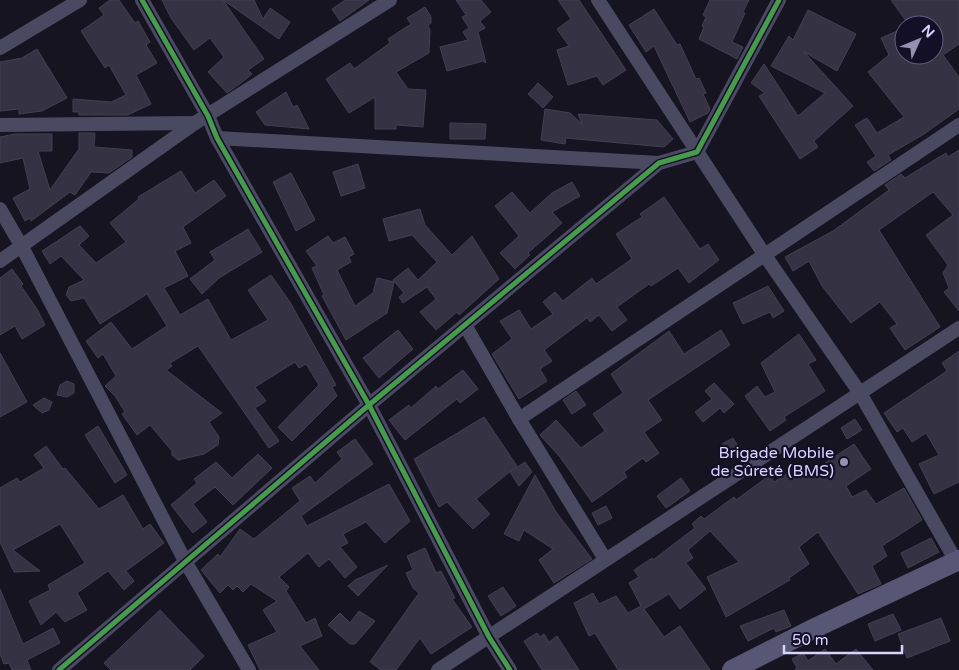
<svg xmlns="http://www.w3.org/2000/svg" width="959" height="670" font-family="'Varela Round',sans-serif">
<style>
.building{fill:#343243;stroke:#433f54}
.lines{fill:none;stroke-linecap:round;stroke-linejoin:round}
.street{stroke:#4a4962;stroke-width:14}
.secondary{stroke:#575674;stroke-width:20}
.cycleway-casing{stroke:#130f26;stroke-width:8}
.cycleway{stroke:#469c4c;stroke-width:5}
.poi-dot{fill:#9591b1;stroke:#130f26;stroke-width:2}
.labels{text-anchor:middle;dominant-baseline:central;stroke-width:4.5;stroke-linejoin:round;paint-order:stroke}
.poi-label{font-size:16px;fill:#d9d4ff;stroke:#130f26;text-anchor:end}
</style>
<rect width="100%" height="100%" fill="#161421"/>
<g class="building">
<polygon points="110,0 119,0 135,23 138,21 150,42 146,45 157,63 136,75 151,104 128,115 79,115 79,112 73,112 73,99 111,102 126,95 109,65 105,68 81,31 104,15 99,8"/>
<polygon points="162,0 254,0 263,19 270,8 290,22 279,39 223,0 264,59 248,70 252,74 241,83 227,93 208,72 224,57 210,38 194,50 171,18"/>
<polygon points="345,0 369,0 340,21 332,9"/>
<polygon points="456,0 481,0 491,12 480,21 485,28 478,32 486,63 483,61 447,71 440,47 468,40 463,32 469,28 462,17 466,15"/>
<polygon points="558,0 579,0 626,70 603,85 597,76 568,85 557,50 569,46 557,29 571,19"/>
<polygon points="710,0 749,0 743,12 745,13 732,42 743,47 737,59 699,39 704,27 702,26 706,17 703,15"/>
<polygon points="891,0 959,0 959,44 943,55 959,77 959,109 924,134 888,155 891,160 874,171 867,162 876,156 855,125 867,118 877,133 904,117 868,72 889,55 881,38 904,28 904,55 934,55 934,25 909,25"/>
<polygon points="425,7 431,17 431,23 428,25 430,30 429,53 396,72 408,89 426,90 423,127 396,125 396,129 375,129 375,97 349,113 326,79 350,63 354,69 390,43 388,39 411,24 407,18"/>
<polygon points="654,9 677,45 680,44 696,79 699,78 706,93 703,94 710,109 708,113 690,122 654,46 646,52 629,25"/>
<polygon points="808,10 856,34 837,71 804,52 853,106 814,141 818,147 800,159 759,96 765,93 751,83 764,64 798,116 825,93 771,66 789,36 793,40"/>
<polygon points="37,49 67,98 42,111 19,114 19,109 0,111 0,62 22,58"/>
<polygon points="538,83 553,97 543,108 528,94"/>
<polygon points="286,92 293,107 297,105 309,129 265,125 256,112"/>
<polygon points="545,109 570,113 582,124 578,114 657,120 673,139 664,147 566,138 565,144 541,140"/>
<polygon points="450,123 486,124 485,139 450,139"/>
<polygon points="79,133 95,133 94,147 132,150 132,157 109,173 91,172 75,195 70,192 31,221 30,218 25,221 13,198 30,189 23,158 0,163 0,137 15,134 52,134 52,151 38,151 50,190 79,149"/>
<polygon points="959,150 959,311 944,292 949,288 943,273 948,265 926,235 953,215 933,192 879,230 940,327 905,350 890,328 897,324 880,302 851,323 822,286 809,261 793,271 785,257 833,231 889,190 885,185 901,174 905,178 946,153 948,157"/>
<polygon points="358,164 365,188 341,196 333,172"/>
<polygon points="181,171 195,193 214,180 226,196 183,227 191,243 175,251 188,276 164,288 180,315 208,299 231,340 268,320 248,290 271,275 290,302 336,385 332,387 337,396 292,441 278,427 319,385 306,364 299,368 295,362 255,387 266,401 255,408 279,441 269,448 198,346 170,363 172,366 166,370 222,413 209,422 219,437 218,445 204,454 178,460 172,455 172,451 150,425 137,435 122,414 125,412 115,396 105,386 116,376 103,354 98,358 86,341 111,322 132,349 167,326 147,294 100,324 84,298 71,301 66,295 69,287 84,280 61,256 50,264 42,251 80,226 89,236 79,245 96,263 126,242 110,223 139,199 138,197"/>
<polygon points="291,173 315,220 296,231 273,182"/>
<polygon points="572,182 580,196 552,212 562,223 528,253 530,255 515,269 500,253 519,236 495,206 512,192 530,213 552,193"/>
<polygon points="664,197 700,249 708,244 719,260 689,283 678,268 651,286 649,284 617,307 627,320 612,331 599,315 590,322 587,318 544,350 552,361 540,369 547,381 519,399 492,354 512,339 500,321 519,310 531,329 553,314 543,302 555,292 563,301 592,278 596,284 632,259 616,234 642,217 640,214"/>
<polygon points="420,209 425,225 452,255 472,236 499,279 459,315 457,312 436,330 420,312 436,299 427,287 403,303 399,297 404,293 393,280 408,268 418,280 437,262 412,235 389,241 383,219"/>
<polygon points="248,229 262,252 219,278 202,294 190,279 215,260 210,252"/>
<polygon points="328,236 333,243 345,237 354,254 349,257 351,262 337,270 355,306 373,293 377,278 394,282 387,313 346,340 322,296 324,295 312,268 317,266 306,251"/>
<polygon points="12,269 23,284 21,286 37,309 45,325 22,339 15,326 0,335 0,278"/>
<polygon points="768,286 784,311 773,318 770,312 743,324 733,303"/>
<polygon points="398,330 413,349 379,378 363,358"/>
<polygon points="721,330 730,345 648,400 662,420 644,432 659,453 646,462 643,458 624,472 627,477 592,502 560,457 540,435 556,420 581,448 605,431 593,414 623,393 611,374 669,331 684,354"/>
<polygon points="799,334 816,360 808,364 825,391 784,417 786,420 770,431 745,396 757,386 765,397 775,392 761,363"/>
<polygon points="959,351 959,482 934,494 919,464 939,455 926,433 912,442 903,428 897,432 884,413 947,371 942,363"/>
<polygon points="0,353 27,402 0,417"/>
<polygon points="463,370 478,389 460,403 457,399 405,440 389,420 409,405 411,408 436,386 438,389"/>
<polygon points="67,381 74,384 74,393 67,397 57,395 60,385"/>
<polygon points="714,383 734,404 724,413 720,408 703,422 695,412 712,399 705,391"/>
<polygon points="576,391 586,405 572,414 563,400"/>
<polygon points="44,398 52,402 49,410 42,413 33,405"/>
<polygon points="484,417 517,466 476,499 490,514 473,529 447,502 439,507 414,459"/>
<polygon points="855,419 862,430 847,439 841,428"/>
<polygon points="98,426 127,475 115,483 85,435"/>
<polygon points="733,438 741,451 729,458 722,444"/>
<polygon points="355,439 373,464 301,516 307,526 389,484 410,521 385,543 366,522 343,534 348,543 340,547 357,567 345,578 329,559 319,567 308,553 279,577 289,587 286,591 306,623 315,618 322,636 300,646 319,670 260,670 248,645 277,632 263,610 277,601 251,584 243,592 237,586 233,590 228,585 220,593 201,570 218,554 220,557 240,529 254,539 300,501 292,488 310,476 315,483 342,459 337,452"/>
<polygon points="854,444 871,469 846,486 852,497 866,490 876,504 904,488 922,520 882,546 887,556 872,566 881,584 858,594 818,532 799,547 809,564 789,578 790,580 726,617 707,577 739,562 710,531 688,550 693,558 686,563 706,589 680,609 669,594 644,609 664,637 680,626 710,670 618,670 595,633 589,636 574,603 593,593 599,604 616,596 628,613 641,606 629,583 639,577 634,570 652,558 653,560 695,528 692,524 701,516 704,519 734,497 736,500 770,475 774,482 798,467 804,477"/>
<polygon points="46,446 63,469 65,468 99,509 123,495 143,529 150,524 164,543 126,571 134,581 124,590 108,571 77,593 87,610 65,622 56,612 41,625 29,601 50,590 48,585 85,563 60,524 13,550 40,571 14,572 0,542 0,488 17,478 20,482 44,468 34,455"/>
<polygon points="258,454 272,468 233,505 215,487 193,504 207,522 193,533 171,505 197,483 194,479 216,462 232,478"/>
<polygon points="525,462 532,472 519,486 510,472"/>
<polygon points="535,475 556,512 592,559 554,583 539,560 553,549 524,530 519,541 504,534"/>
<polygon points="681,478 690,491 666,508 657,496"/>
<polygon points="606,506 612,518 598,525 592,513"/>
<polygon points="931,538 939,552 908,568 901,553"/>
<polygon points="425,548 436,573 441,571 455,598 452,599 472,627 431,654 420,638 396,670 381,670 370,662 419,593 413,588 406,573 413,570 407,556"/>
<polygon points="388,565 358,596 348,586 355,580"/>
<polygon points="503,587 516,606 501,616 488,596"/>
<polygon points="0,589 23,644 53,628 60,643 27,660 31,670 12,670 9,663 4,664 0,654"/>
<polygon points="160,610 204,656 190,670 111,670 104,663"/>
<polygon points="784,610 791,626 776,632 774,628 748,641 740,626"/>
<polygon points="359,611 375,621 355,644 350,644 328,625 340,613 350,623"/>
<polygon points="893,614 901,630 875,641 868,624"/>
<polygon points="941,618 950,641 907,658 898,634"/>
<polygon points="537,633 540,637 544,634 549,642 557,636 579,670 542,670 524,641"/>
<polygon points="825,649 836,664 856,649 873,670 795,670 797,668 792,659 803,653 808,661"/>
</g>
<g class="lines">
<g class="street">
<polyline points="142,0 208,116 217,138 369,405 489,637 510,670"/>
<polyline points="598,0 764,254 860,393 956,561"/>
<polyline points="0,48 80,0"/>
<polyline points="0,125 195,123"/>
<polyline points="217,138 659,163"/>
<polyline points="0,209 22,247 185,561 249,670"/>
<polyline points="0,261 195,123 390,0"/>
<polyline points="465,325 519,419 605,559"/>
<polyline points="519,419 959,125"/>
<polyline points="59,670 369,405 659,163 697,152 779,0"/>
<polyline points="438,670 959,328"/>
</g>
<polyline class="secondary" points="732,670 817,627 959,560"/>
<defs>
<g id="cycleway">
<polyline points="142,0 208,116 217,138 369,405 489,637 510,670"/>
<polyline points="59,670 369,405 659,163 697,152 779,0"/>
</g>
</defs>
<use href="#cycleway" class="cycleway-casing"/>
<use href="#cycleway" class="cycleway"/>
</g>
<circle class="poi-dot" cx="844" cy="462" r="5"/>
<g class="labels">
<g class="poi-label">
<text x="834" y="453">Brigade Mobile<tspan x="834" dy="18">de Sûreté (BMS)</tspan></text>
</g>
</g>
<g transform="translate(919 40) rotate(46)"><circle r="24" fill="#130f26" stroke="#625e7d"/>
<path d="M0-4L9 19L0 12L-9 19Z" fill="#9591b1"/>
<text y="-8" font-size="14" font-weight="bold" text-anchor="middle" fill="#d9d4ff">N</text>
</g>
<path d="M784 645v8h118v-8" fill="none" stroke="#d9d4ff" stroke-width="2.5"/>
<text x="792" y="645" font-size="15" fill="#d9d4ff" stroke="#130f26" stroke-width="4" paint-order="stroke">50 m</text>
</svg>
